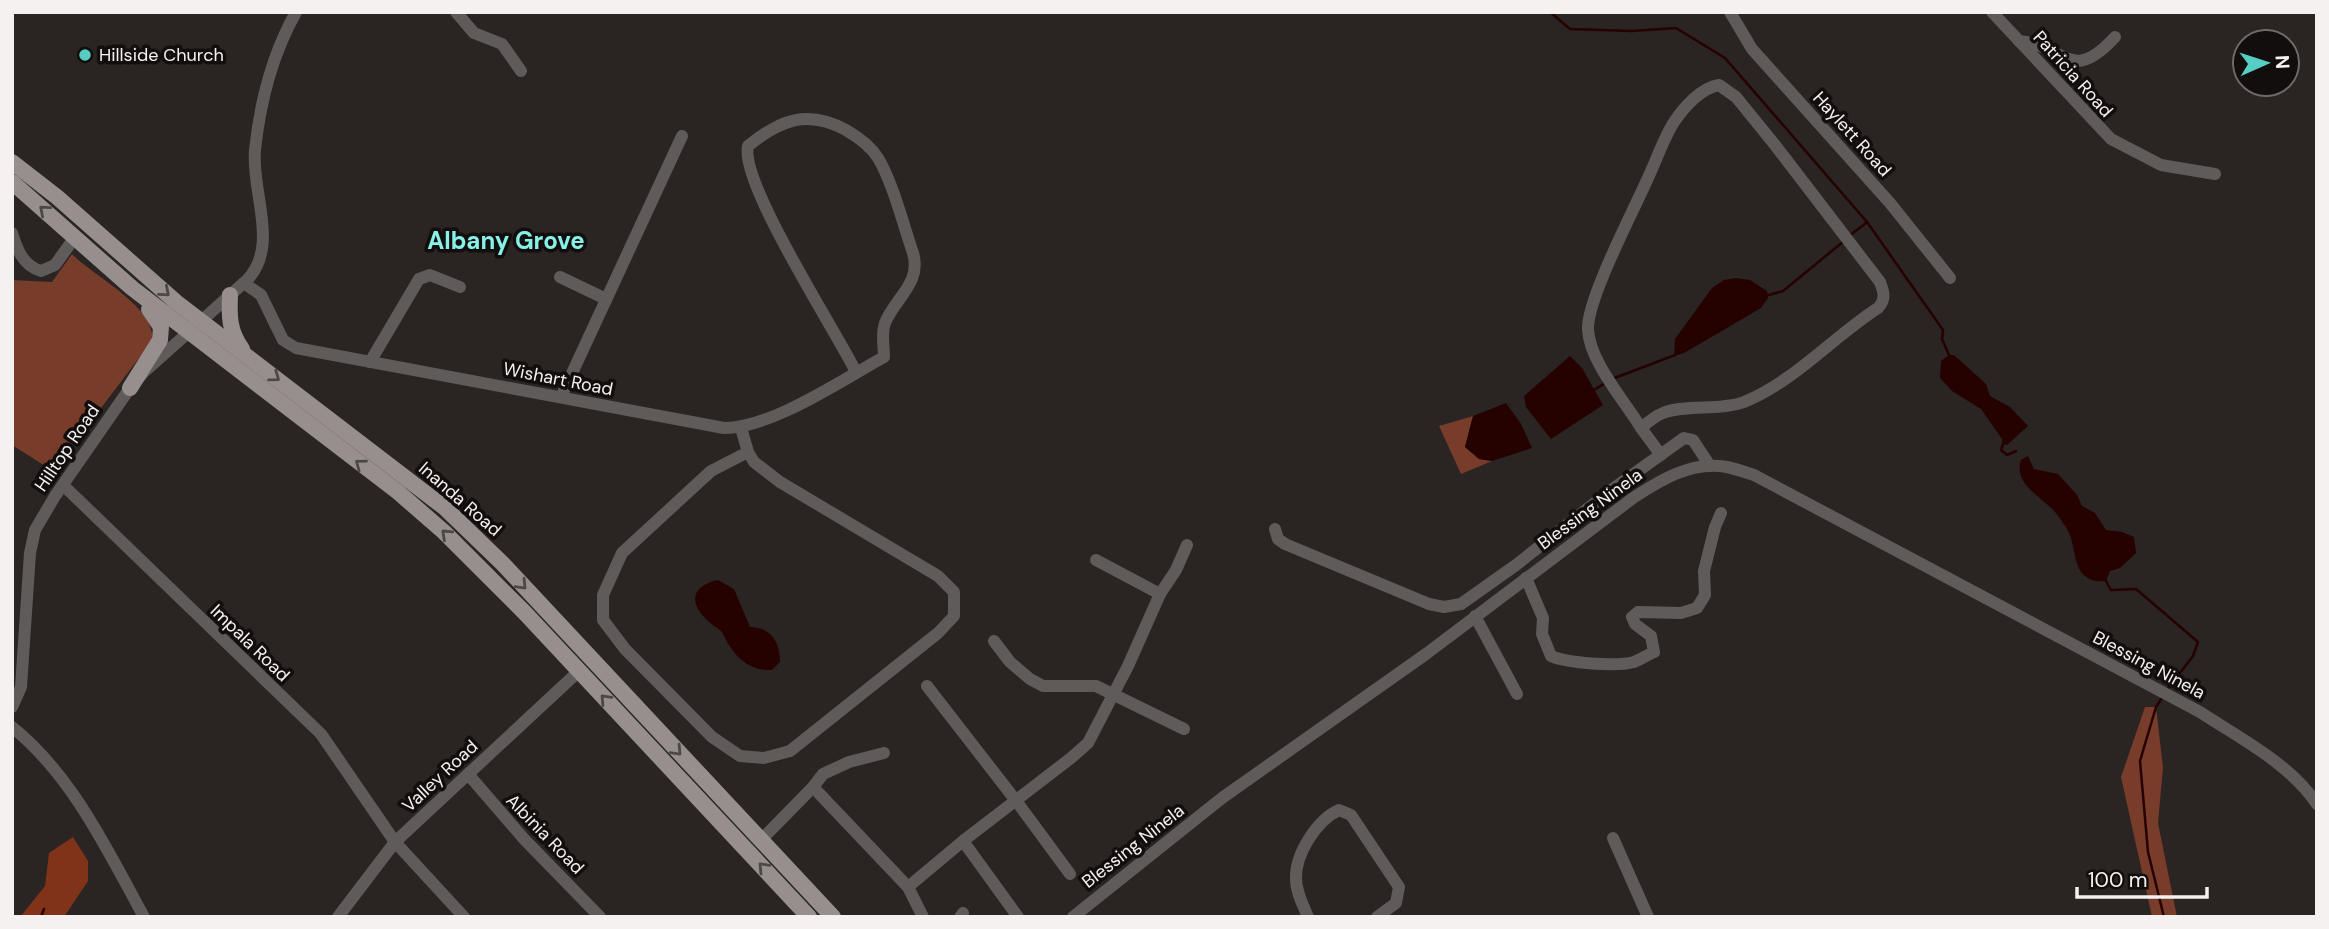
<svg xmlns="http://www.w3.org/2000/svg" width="2329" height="929" font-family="'DM Sans',sans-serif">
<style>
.green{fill:#773c2a}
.forest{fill:#803319}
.water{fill:#250100}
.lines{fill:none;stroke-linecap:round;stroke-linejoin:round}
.stream{stroke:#250100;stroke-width:2.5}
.minor{stroke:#5e5b5a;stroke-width:12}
.major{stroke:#968f8d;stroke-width:16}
.oneway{stroke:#4d4847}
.poi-dot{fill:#56cec4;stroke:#110e0d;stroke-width:2.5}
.labels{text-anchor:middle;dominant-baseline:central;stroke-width:7;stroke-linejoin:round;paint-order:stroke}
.poi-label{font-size:18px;fill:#f5f1f0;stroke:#110e0d;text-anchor:start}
.street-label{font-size:18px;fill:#f5f1f0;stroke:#110e0d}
.district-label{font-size:24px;font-weight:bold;fill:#87f1e8;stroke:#110e0d}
</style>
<rect width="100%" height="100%" fill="#2a2422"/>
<g class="green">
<path d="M72,254C93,276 158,308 152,341L53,471L12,445V280L52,282Z"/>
<polygon points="1473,416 1465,447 1479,459 1492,461 1461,474 1439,426"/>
<polygon points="2145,707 2156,707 2163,768 2158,823 2177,917 2152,917 2121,777"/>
</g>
<polygon class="forest" points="73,837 88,861 88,881 64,917 20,917 45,886 49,853"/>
<g class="water">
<polygon points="1736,278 1750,280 1767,291 1768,298 1761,308 1684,353 1674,356 1675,339 1712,288 1724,280"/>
<polygon points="1949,355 1954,355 1986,384 1990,396 2010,407 2028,426 2007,445 2003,444 2002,439 1981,409 1952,391 1940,378 1941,361"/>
<polygon points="1570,356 1582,368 1603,405 1551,439 1526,407 1524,396"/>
<polygon points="1506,403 1521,424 1532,448 1492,461 1479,459 1465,447 1473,416"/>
<path d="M2028,456L2034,469L2058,474L2077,495L2082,506L2095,513L2106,530L2122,532L2134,537L2136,553L2120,568L2110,571L2106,581C2098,582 2091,581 2085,576C2074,567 2075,548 2070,535C2067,528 2060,518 2055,512C2041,496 2013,484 2021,460Z"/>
<path d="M718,580L734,589L750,627C771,627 780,642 780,662L772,670C751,671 738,660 727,642C727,641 723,634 722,632C717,627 710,624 705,618C687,599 695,585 718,580Z"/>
</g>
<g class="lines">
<g class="stream">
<polyline points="1550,12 1570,29 1632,31 1676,28 1725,58 1867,222 1943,330 1942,339 1950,357"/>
<polyline points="1849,236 1866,223"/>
<polyline points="1765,296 1783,291 1844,241"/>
<polyline points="1612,379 1675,355"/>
<polyline points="1594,390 1607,382"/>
<polyline points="2003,444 2001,450 2007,455 2016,451"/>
<polyline points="2106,581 2111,590 2136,589 2198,642 2193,656 2167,690"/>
<polyline points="2163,696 2156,707 2140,761 2148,852 2164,917"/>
<polyline points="41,917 44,909"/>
</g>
<g class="minor">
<polyline points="456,12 474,33 502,44 521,71"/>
<polyline points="1730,12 1752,49 1890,203 1950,278"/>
<polyline points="1992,12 2111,139 2161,165 2215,174"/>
<path d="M2019,41C2066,46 2071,85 2115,37"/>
<path d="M1719,85L1736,97L1775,145L1880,282C1884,292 1886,300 1878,308C1833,337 1795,381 1744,402C1720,411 1685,404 1663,413C1655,416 1648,422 1641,428C1624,400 1589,361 1588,329C1587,299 1633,212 1647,180C1656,162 1663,139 1674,122C1684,107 1701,88 1719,85Z"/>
<path d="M12,233C17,249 23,266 41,271L55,265L75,237"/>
<polyline points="560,277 606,299"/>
<path d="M244,283L261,295L283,340L296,348L724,428C774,427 840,381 884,357C884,346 881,334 885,323C895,298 922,283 913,253C903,224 893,183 878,158C870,145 858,137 846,130C807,109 780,120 748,146C739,182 836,331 856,372"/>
<polyline points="370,362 419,279 430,275 460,287"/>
<polyline points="561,397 682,136"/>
<polyline points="741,428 748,452 754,462 780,482 938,576 954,592 954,616 938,633 790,751 764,758 740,756 712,737 625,649 603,620 603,595 622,553 711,471 748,452"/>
<polyline points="1641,428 1661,455"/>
<polyline points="63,485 321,734 395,842 464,917"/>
<polyline points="1275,529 1278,539 1285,544 1429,604 1444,607 1461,604 1516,565 1610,491 1684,438 1693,440 1710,466"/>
<polyline points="1096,560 1160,594"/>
<path d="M1526,578L1543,618L1542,634L1551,656C1567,663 1616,667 1634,662C1640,660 1647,655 1654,652L1651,636L1635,624L1632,617L1638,612L1681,613L1697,608L1705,595L1704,571L1715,527L1721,513"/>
<polyline points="1475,616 1517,694"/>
<polyline points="994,641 1010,662 1030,679 1043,686 1096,686 1184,729"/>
<polyline points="927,686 1017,802 1070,874"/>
<path d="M12,707L21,687L30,553L35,530L55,496L130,388L144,372L247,280C280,246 251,192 255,150C260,102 272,55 296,12"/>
<path d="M12,727C72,775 108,851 144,917"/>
<polyline points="468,774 524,839 600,917"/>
<polyline points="813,787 908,887 923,917"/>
<polyline points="1613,838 1648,917"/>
<polyline points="761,840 813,787 823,774 849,762 884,753"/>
<polyline points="963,841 1018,917"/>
<polyline points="908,887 963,841 1071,758 1088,743 1128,666 1160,594 1176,570 1187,545"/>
<polyline points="338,917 395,842 579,671"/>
<polyline points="960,917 963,913"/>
<path d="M1073,917L1222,798L1426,654L1633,498C1659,481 1692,460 1727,467C1736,469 1745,472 1754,475L2200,712C2241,739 2289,763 2317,804"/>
<path d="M1308,917C1303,905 1296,892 1296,879C1295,854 1317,820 1339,810L1351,815L1399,887L1396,903L1377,917"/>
</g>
<g class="major">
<polyline points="12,162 57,197 176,302 445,508 503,564 833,917"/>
<polyline points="12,182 132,288 398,492 444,532 525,613 809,917"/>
<path d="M230,295C229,316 229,331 242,349"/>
<polyline points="130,388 160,340 161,327 149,309"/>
</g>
</g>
<defs><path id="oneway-chevron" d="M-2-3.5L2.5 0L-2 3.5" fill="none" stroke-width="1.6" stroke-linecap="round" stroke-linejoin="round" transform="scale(1.75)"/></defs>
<g class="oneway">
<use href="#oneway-chevron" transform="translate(44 210) rotate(-139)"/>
<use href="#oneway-chevron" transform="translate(165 292) rotate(41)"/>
<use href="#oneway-chevron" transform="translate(275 377) rotate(36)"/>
<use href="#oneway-chevron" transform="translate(360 464) rotate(-143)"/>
<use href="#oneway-chevron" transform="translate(446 534) rotate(-137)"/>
<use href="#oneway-chevron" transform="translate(522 585) rotate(47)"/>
<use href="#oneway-chevron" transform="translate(605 699) rotate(-133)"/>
<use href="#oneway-chevron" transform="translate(677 751) rotate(47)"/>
<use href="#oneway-chevron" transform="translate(763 867) rotate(-134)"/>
</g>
<circle class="poi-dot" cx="85" cy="55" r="7"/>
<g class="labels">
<g class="poi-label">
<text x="99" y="55">Hillside Church</text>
</g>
<g class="street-label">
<text transform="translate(2073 74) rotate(48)">Patricia Road</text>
<text transform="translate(1852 134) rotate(48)">Haylett Road</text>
<text transform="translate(558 379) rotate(11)">Wishart Road</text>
<text transform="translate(67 448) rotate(-56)">Hilltop Road</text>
<text transform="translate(460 499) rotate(41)">Inanda Road</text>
<text transform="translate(1590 509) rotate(-36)">Blessing Ninela</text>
<text transform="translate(250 643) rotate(44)">Impala Road</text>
<text transform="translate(2149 665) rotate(28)">Blessing Ninela</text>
<text transform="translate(440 776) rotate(-43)">Valley Road</text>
<text transform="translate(545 834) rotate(46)">Albinia Road</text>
<text transform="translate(1133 846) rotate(-38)">Blessing Ninela</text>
</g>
<g class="district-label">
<text x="506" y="240">Albany Grove</text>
</g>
</g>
<rect width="2329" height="929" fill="none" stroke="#f5f1f0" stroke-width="28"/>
<g transform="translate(2266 63) rotate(87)"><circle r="33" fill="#110e0d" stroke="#6c6968" stroke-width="2"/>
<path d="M0-5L12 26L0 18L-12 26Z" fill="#56cec4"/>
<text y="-10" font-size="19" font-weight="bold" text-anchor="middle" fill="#f5f1f0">N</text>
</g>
<path d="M2077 887v10h130v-10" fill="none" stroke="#f5f1f0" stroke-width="3.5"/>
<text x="2088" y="887" font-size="21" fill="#f5f1f0" stroke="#110e0d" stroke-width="5" paint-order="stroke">100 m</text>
</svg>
